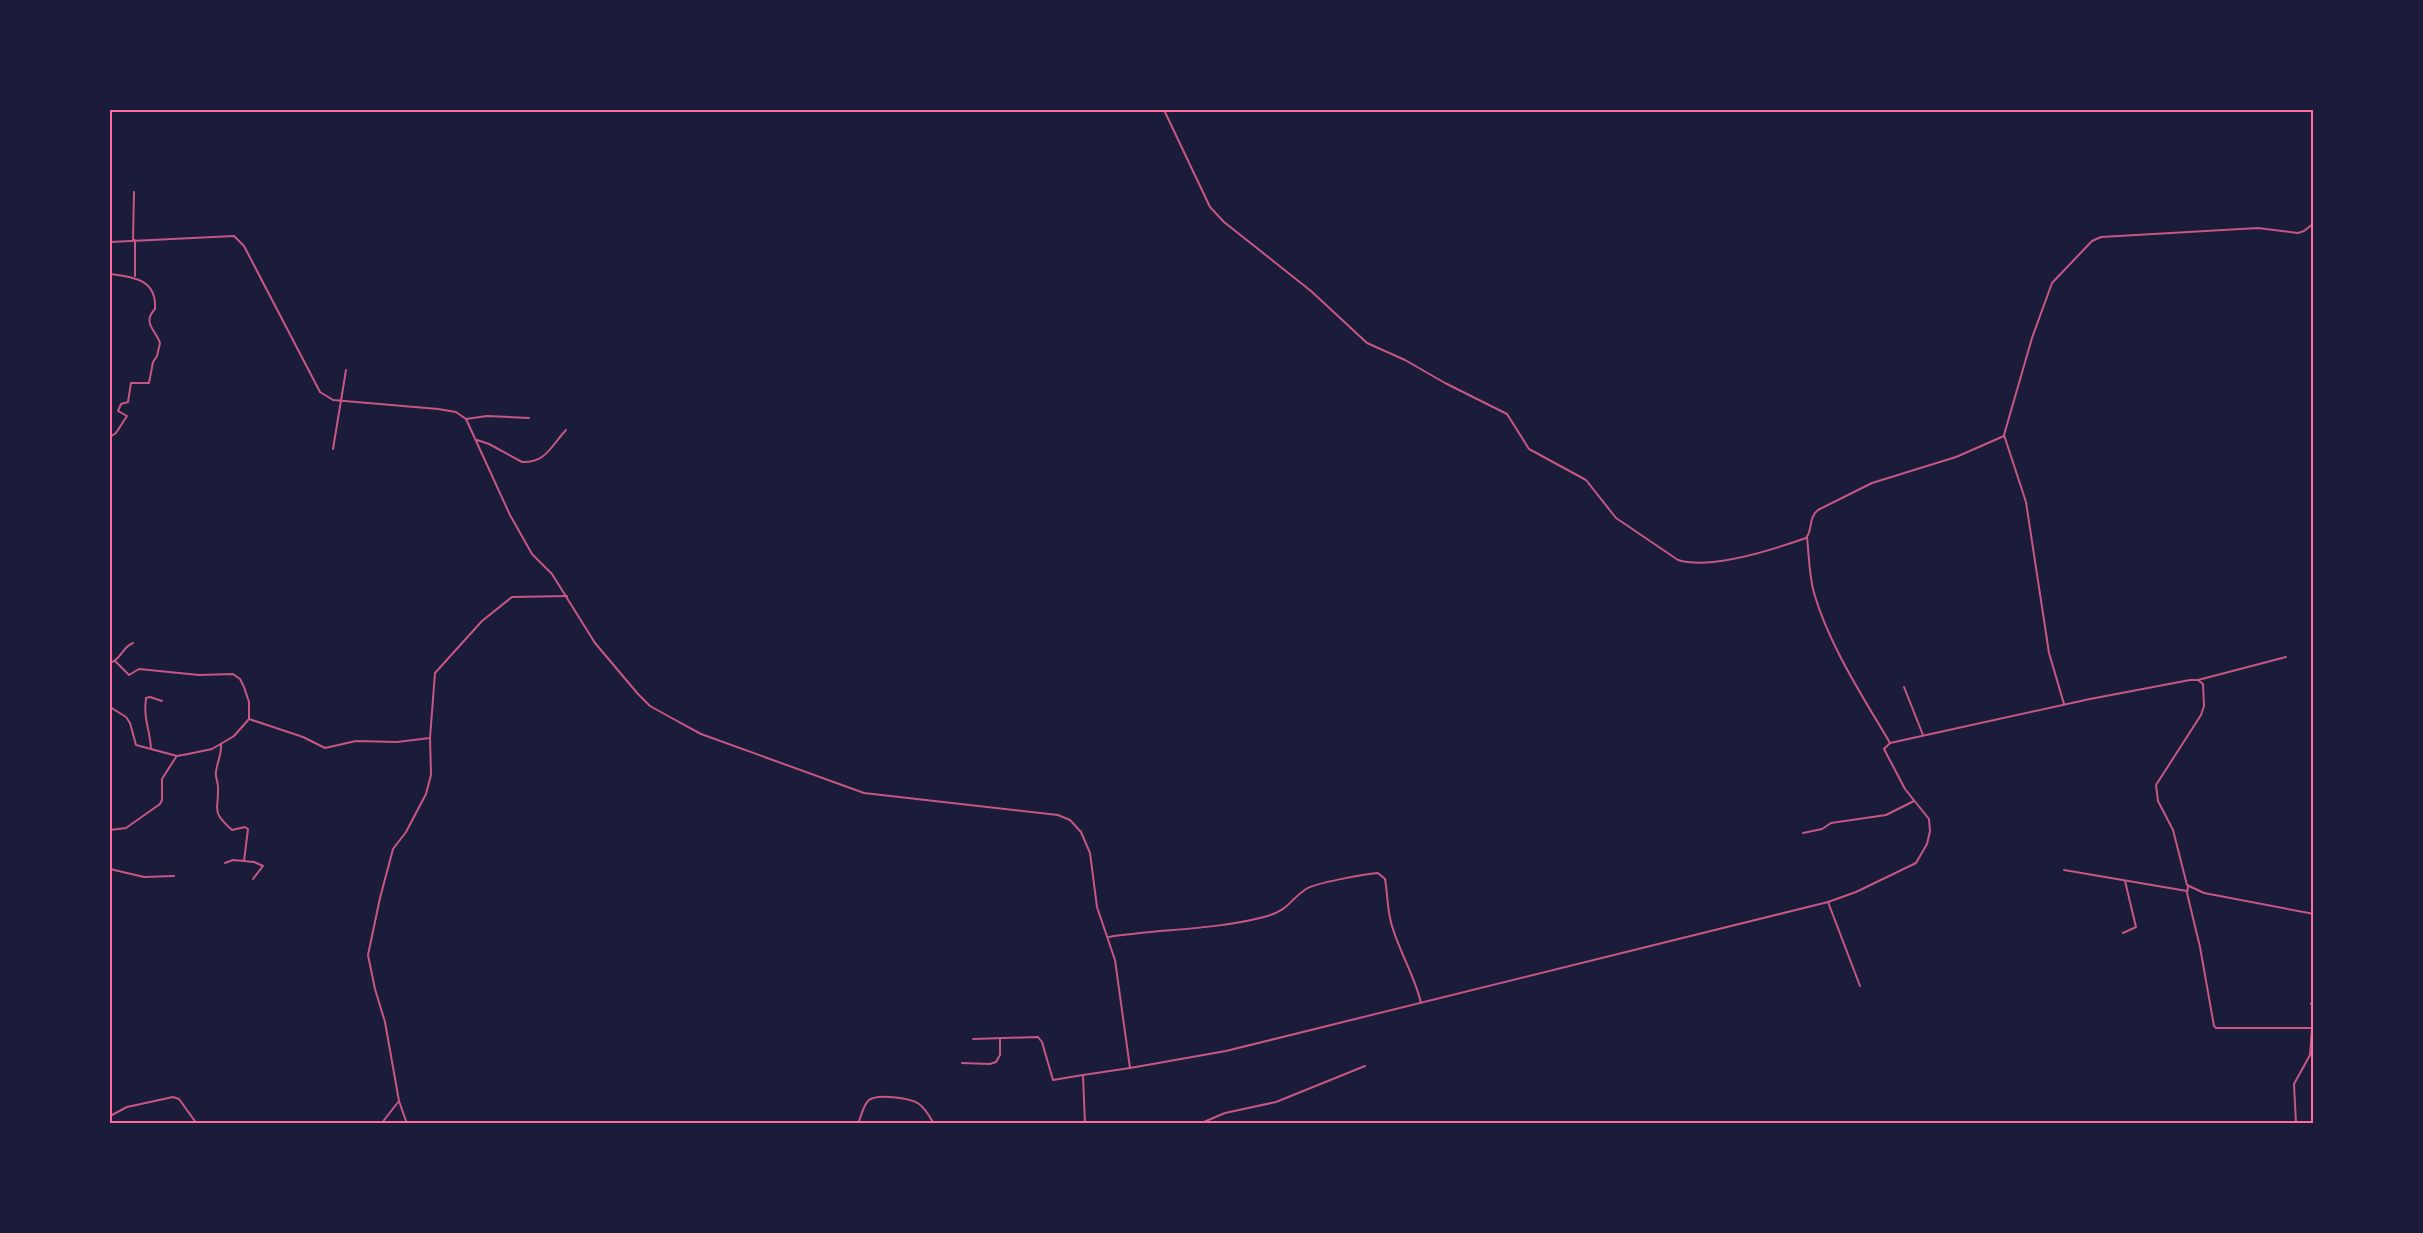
<svg xmlns="http://www.w3.org/2000/svg" width="2423" height="1233" font-family="Rubik,sans-serif">
<style>
.lines{fill:none;stroke-linecap:round;stroke-linejoin:round}
.minor{stroke:#c65784;stroke-width:2}
.neatline{fill:none;stroke:#ff6b9d;stroke-width:2}
</style>
<rect width="100%" height="100%" fill="#1b1b3a"/>
<g class="lines">
<g class="minor">
<path d="M1164,110L1210,207L1224,222L1311,291L1367,343L1405,360L1445,383L1507,414L1529,449L1586,480L1616,518L1678,560C1711,570 1772,550 1806,538C1813,530 1808,518 1818,510L1872,483L1956,457L2004,436"/>
<polyline points="133,240 134,192"/>
<polyline points="135,240 135,276"/>
<polyline points="110,242 234,236 244,246 320,392 333,400 438,409 456,412 466,419 510,515 532,554 552,574 595,643 638,694 650,706 668,716 701,734 864,793 1058,815 1070,820 1081,832 1090,853 1097,907 1115,960 1130,1068 1226,1051 1828,902 1856,892 1916,863 1927,844 1930,831 1929,819 1905,789 1884,749 1890,743 2090,699 2190,680 2198,680 2203,684 2204,706 2201,715 2156,785 2158,801 2173,830 2187,885 2204,893 2314,914"/>
<path d="M110,274C133,277 157,279 155,309C142,323 155,329 160,343L157,356L153,362L149,383H131L128,402L121,404L118,411L127,416L116,433L110,437"/>
<polyline points="466,419 487,416 529,418"/>
<path d="M477,440L489,444L522,462C546,463 551,446 566,430"/>
<polyline points="333,449 346,370"/>
<path d="M1807,537C1809,555 1809,575 1814,593C1829,645 1863,697 1890,743"/>
<polyline points="115,661 129,675 139,669 199,675 233,674 240,679 244,687 249,702 249,719"/>
<path d="M110,663C122,659 122,647 133,643"/>
<polyline points="2198,680 2286,657"/>
<polyline points="1904,687 1923,735"/>
<polyline points="2064,704 2049,653 2026,502 2004,435 2032,338 2052,283 2092,241 2101,237 2258,228 2298,233 2304,231 2314,223"/>
<polyline points="110,707 126,717 130,723 136,745 177,756 188,754 212,749 224,742 234,736 249,719 303,737 325,748 356,741 397,742 430,738 435,673 482,621 512,597 567,596"/>
<path d="M221,744C222,756 217,761 216,772C215,777 218,782 218,787C219,811 210,810 232,830L245,827L248,829L244,861L254,862L263,866L253,879"/>
<path d="M151,749C150,729 143,719 146,698L150,697L162,701"/>
<polyline points="110,830 126,828 160,804 162,800 162,779 176,757"/>
<polyline points="1803,833 1822,829 1831,823 1886,815 1914,801"/>
<polyline points="225,863 233,860 244,861"/>
<polyline points="110,869 144,877 174,876"/>
<polyline points="2064,870 2187,891"/>
<polyline points="2188,887 2187,893 2200,947 2214,1026 2216,1028 2312,1028 2310,1055 2294,1084 2296,1124"/>
<polyline points="1828,902 1860,986"/>
<polyline points="2123,933 2136,927 2125,881"/>
<path d="M1109,937C1160,929 1214,930 1264,917C1290,910 1288,901 1306,889C1315,883 1365,874 1378,873L1385,879C1388,896 1387,913 1393,929C1401,955 1415,977 1421,1003"/>
<polyline points="2311,1004 2314,997"/>
<polyline points="973,1039 1038,1037 1042,1042 1053,1080 1083,1075"/>
<polyline points="962,1063 990,1064 996,1062 1000,1055 1000,1038"/>
<polyline points="399,1101 407,1124"/>
<polyline points="110,1116 127,1107 173,1097 179,1099 197,1124"/>
<polyline points="381,1124 399,1101 385,1022 375,989 368,955 380,898 393,849 406,832 426,794 431,775 430,738"/>
<path d="M858,1124C861,1117 863,1106 868,1101C875,1093 911,1098 919,1104C926,1109 930,1117 934,1124"/>
<polyline points="1085,1124 1083,1075 1130,1068"/>
<polyline points="1199,1124 1225,1113 1276,1102 1365,1066"/>
</g>
</g>
<rect width="2423" height="1233" fill="none" stroke="#1b1b3a" stroke-width="222"/>
<rect x="111" y="111" width="2201" height="1011" class="neatline"/>
</svg>
